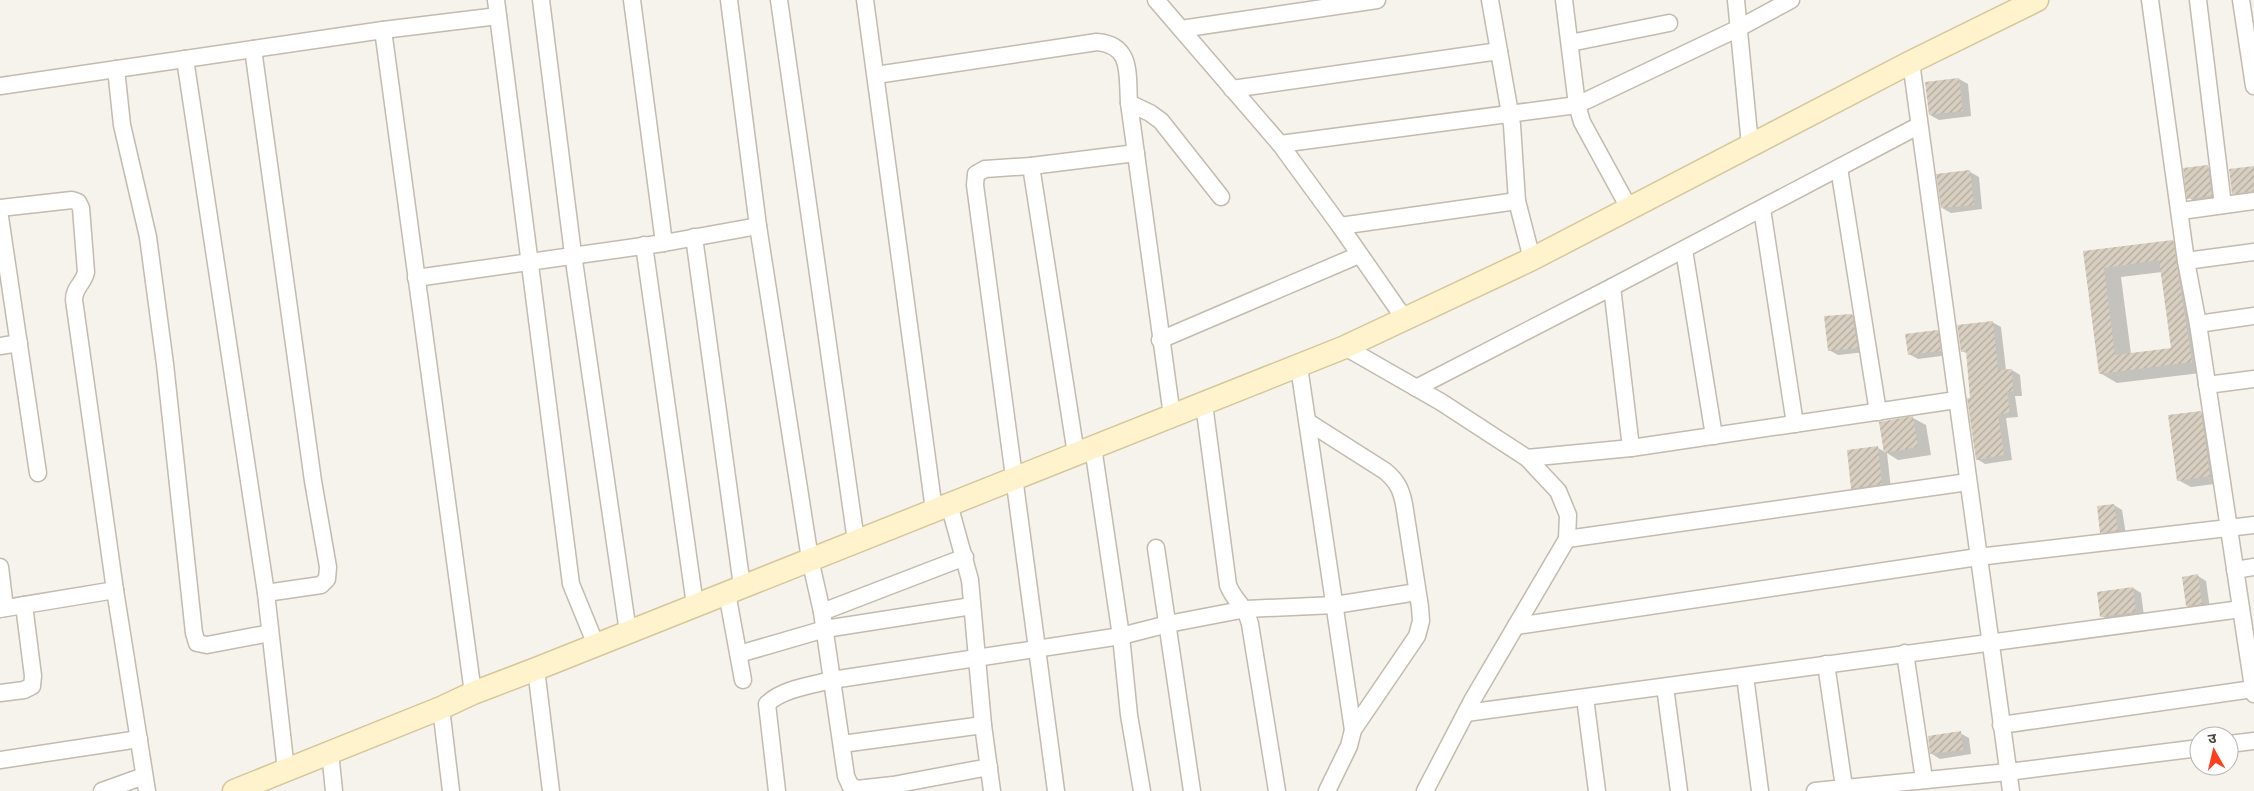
<svg xmlns="http://www.w3.org/2000/svg" width="2254" height="791" font-family="'DM Sans','Noto Sans Devanagari',sans-serif">
<style>
.shadow{fill:#0003;fill-rule:evenodd}
.building{fill:url(#building-hatch);fill-rule:evenodd}
.lines{fill:none;stroke-linecap:round;stroke-linejoin:round}
.street-casing{stroke:#c2bbae;stroke-width:19}
.secondary-casing{stroke:#d6c79b;stroke-width:25}
.street{stroke:#fff;stroke-width:16}
.secondary{stroke:#fff3cd;stroke-width:22}
</style>
<defs>
<pattern id="building-hatch" width="6" height="6" patternUnits="userSpaceOnUse" patternTransform="scale(1.25)"><rect width="6" height="6" fill="#d8cfc1"/><path d="M-1 1l2-2M0 6l6-6M5 7l2-2" fill="none" stroke="#b1aa9e"/></pattern>
</defs>
<rect width="100%" height="100%" fill="#f6f3ec"/>
<g class="shadow">
<polygon points="1959,79 1968,84 1971,116 1939,120 1930,115"/>
<polygon points="2208,167 2216,172 2220,201 2197,203 2189,198"/>
<polygon points="2254,167 2254,197 2242,198 2233,193"/>
<polygon points="1970,172 1979,177 1982,209 1951,213 1942,208"/>
<path d="M2173,241L2190,251L2209,372L2117,383L2100,373L2085,252ZM2162,272L2172,349L2131,354L2121,277Z"/>
<polygon points="1852,315 1861,320 1866,352 1838,355 1829,350"/>
<polygon points="1992,322 2001,327 2006,370 2012,370 2020,375 2022,396 2015,396 2018,417 2006,418 2012,460 1985,464 1977,459 1968,354 1962,351"/>
<polygon points="1937,332 1946,337 1949,355 1918,359 1909,354"/>
<polygon points="2201,412 2214,420 2222,483 2191,487 2178,480"/>
<polygon points="1913,418 1926,425 1931,455 1898,460 1887,453 1891,489 1861,493 1852,488 1878,448 1885,452"/>
<polygon points="2114,505 2122,510 2126,535 2110,537 2102,532"/>
<polygon points="2198,576 2206,581 2210,609 2196,611 2187,606"/>
<polygon points="2133,588 2141,593 2144,616 2110,621 2101,616"/>
<polygon points="1960,733 1969,738 1971,754 1940,759 1932,754"/>
</g>
<g class="building">
<polygon points="1959,78 1963,111 1929,115 1925,82"/>
<polygon points="2208,165 2212,196 2187,199 2183,168"/>
<polygon points="2254,166 2254,191 2232,194 2229,169"/>
<polygon points="1970,170 1974,205 1941,208 1936,174"/>
<path d="M2173,240L2192,362L2099,374L2083,251ZM2159,260L2171,348L2115,355L2104,268Z"/>
<polygon points="1852,314 1858,348 1828,351 1824,316"/>
<polygon points="1993,321 1998,370 2012,369 2013,391 2007,392 2010,413 1998,414 2004,455 1976,460 1967,398 1970,398 1966,351 1961,352 1957,325"/>
<polygon points="1938,330 1941,351 1908,355 1905,334"/>
<polygon points="2201,411 2210,476 2177,481 2168,415"/>
<polygon points="1913,416 1918,447 1884,453 1879,422"/>
<polygon points="1878,446 1882,484 1851,489 1847,450"/>
<polygon points="2114,504 2118,531 2100,533 2097,506"/>
<polygon points="2198,574 2202,604 2186,606 2182,577"/>
<polygon points="2133,587 2136,612 2100,617 2097,592"/>
<polygon points="1961,731 1963,750 1930,754 1928,736"/>
</g>
<g class="lines">
<defs>
<g id="street">
<polyline points="496,0 571,584 596,645"/>
<polyline points="541,0 573,254 628,632"/>
<polyline points="632,0 664,243"/>
<polyline points="729,0 758,226 810,559 822,612 965,557"/>
<polyline points="779,0 856,541"/>
<polyline points="865,0 934,510"/>
<polyline points="1156,0 1280,144 1340,226 1404,318"/>
<polyline points="1490,0 1512,125 1517,201 1532,259"/>
<polyline points="1564,0 1577,105 1582,122 1629,208"/>
<polyline points="1736,0 1750,145"/>
<polyline points="2150,0 2186,261 2198,324 2254,694"/>
<polyline points="2198,0 2223,205"/>
<polyline points="2241,0 2254,86"/>
<polyline points="1181,29 1377,0"/>
<polyline points="383,30 473,693"/>
<polyline points="1570,43 1669,23"/>
<polyline points="253,49 313,481 328,567 327,579 321,585 266,593"/>
<polyline points="185,59 266,593 286,770"/>
<polyline points="1911,62 2011,791"/>
<polyline points="116,69 122,125 148,237 165,364 194,633 197,643 207,645 270,633"/>
<path d="M876,75L1097,42C1133,45 1127,75 1129,103L1172,416"/>
<polyline points="0,86 383,30 498,16"/>
<polyline points="1232,89 1499,51"/>
<polyline points="1129,103 1150,113 1161,121 1221,197"/>
<polyline points="1280,144 1577,105 1739,28 1791,0"/>
<polyline points="1031,166 1076,454"/>
<polyline points="1839,168 1878,412"/>
<path d="M0,208L72,200L78,202L81,208L86,272C84,283 74,287 74,300L115,590L147,791"/>
<polyline points="1762,209 1795,424"/>
<polyline points="2181,211 2254,201"/>
<polyline points="0,217 38,473"/>
<polyline points="1340,226 1517,201"/>
<polyline points="694,237 742,586"/>
<polyline points="644,245 695,605"/>
<polyline points="1684,250 1714,436"/>
<polyline points="2186,261 2254,252"/>
<polyline points="416,278 664,243 758,226"/>
<polyline points="1612,287 1631,448"/>
<polyline points="2198,324 2254,316"/>
<polyline points="1160,340 1359,255"/>
<polyline points="0,346 19,343"/>
<polyline points="1345,347 1441,402 1527,458 1558,491 1568,515 1567,539 1473,699 1425,791"/>
<polyline points="1299,367 1353,730 1349,746 1327,791"/>
<polyline points="2207,385 2254,379"/>
<polyline points="1416,388 1612,287 1918,126"/>
<path d="M1204,404L1228,585C1235,603 1245,604 1250,624L1277,791"/>
<path d="M1308,422L1385,471C1397,481 1401,489 1404,504L1420,607L1421,621L1417,636L1353,730"/>
<polyline points="1093,447 1121,636 1129,715 1142,791"/>
<polyline points="1527,458 1631,448 1956,400"/>
<polyline points="949,504 970,580 983,725 992,791"/>
<polyline points="1567,539 1968,482"/>
<polyline points="1156,548 1192,791"/>
<polyline points="0,567 5,608"/>
<polyline points="2235,570 2254,567"/>
<polyline points="727,593 743,680"/>
<polyline points="0,609 115,590"/>
<polyline points="822,612 846,776 850,785 857,789 893,785 989,767"/>
<polyline points="1516,626 1978,557 2254,525"/>
<polyline points="1905,653 1924,779"/>
<polyline points="739,654 825,629 972,606"/>
<polyline points="1826,664 1844,787"/>
<polyline points="536,669 551,791"/>
<polyline points="1745,676 1760,791"/>
<polyline points="1665,687 1679,791"/>
<polyline points="0,693 24,690 32,686 33,676 24,605"/>
<polyline points="1585,698 1597,791"/>
<polyline points="441,708 451,791"/>
<polyline points="1466,713 2241,609"/>
<polyline points="2001,725 2253,689"/>
<polyline points="842,744 983,725"/>
<polyline points="2229,744 2254,741"/>
<polyline points="330,752 334,791"/>
<polyline points="0,760 139,739"/>
<polyline points="102,791 144,776"/>
<path d="M777,791L767,704C782,689 812,685 832,680L1121,636L1168,624L1246,609L1335,605L1417,592"/>
<polyline points="1056,791 975,185 976,174 985,169 1031,166 1136,153"/>
<polyline points="1815,791 2008,772 2199,748"/>
</g>
<polyline id="secondary" points="234,791 441,708 473,693 536,669 1345,347 1532,259 1911,62 2037,0"/>
</defs>
<use href="#street" class="street-casing"/>
<use href="#secondary" class="secondary-casing"/>
<use href="#street" class="street"/>
<use href="#secondary" class="secondary"/>
</g>
<g transform="translate(2214 751) rotate(352)"><circle r="24" fill="#ffffff" stroke="#b7b4b0"/>
<path d="M0-4L9 19L0 12L-9 19Z" fill="#fc3f1d"/>
<text y="-8" font-size="14" font-weight="bold" text-anchor="middle" fill="#4b4439">उ</text>
</g>
</svg>
